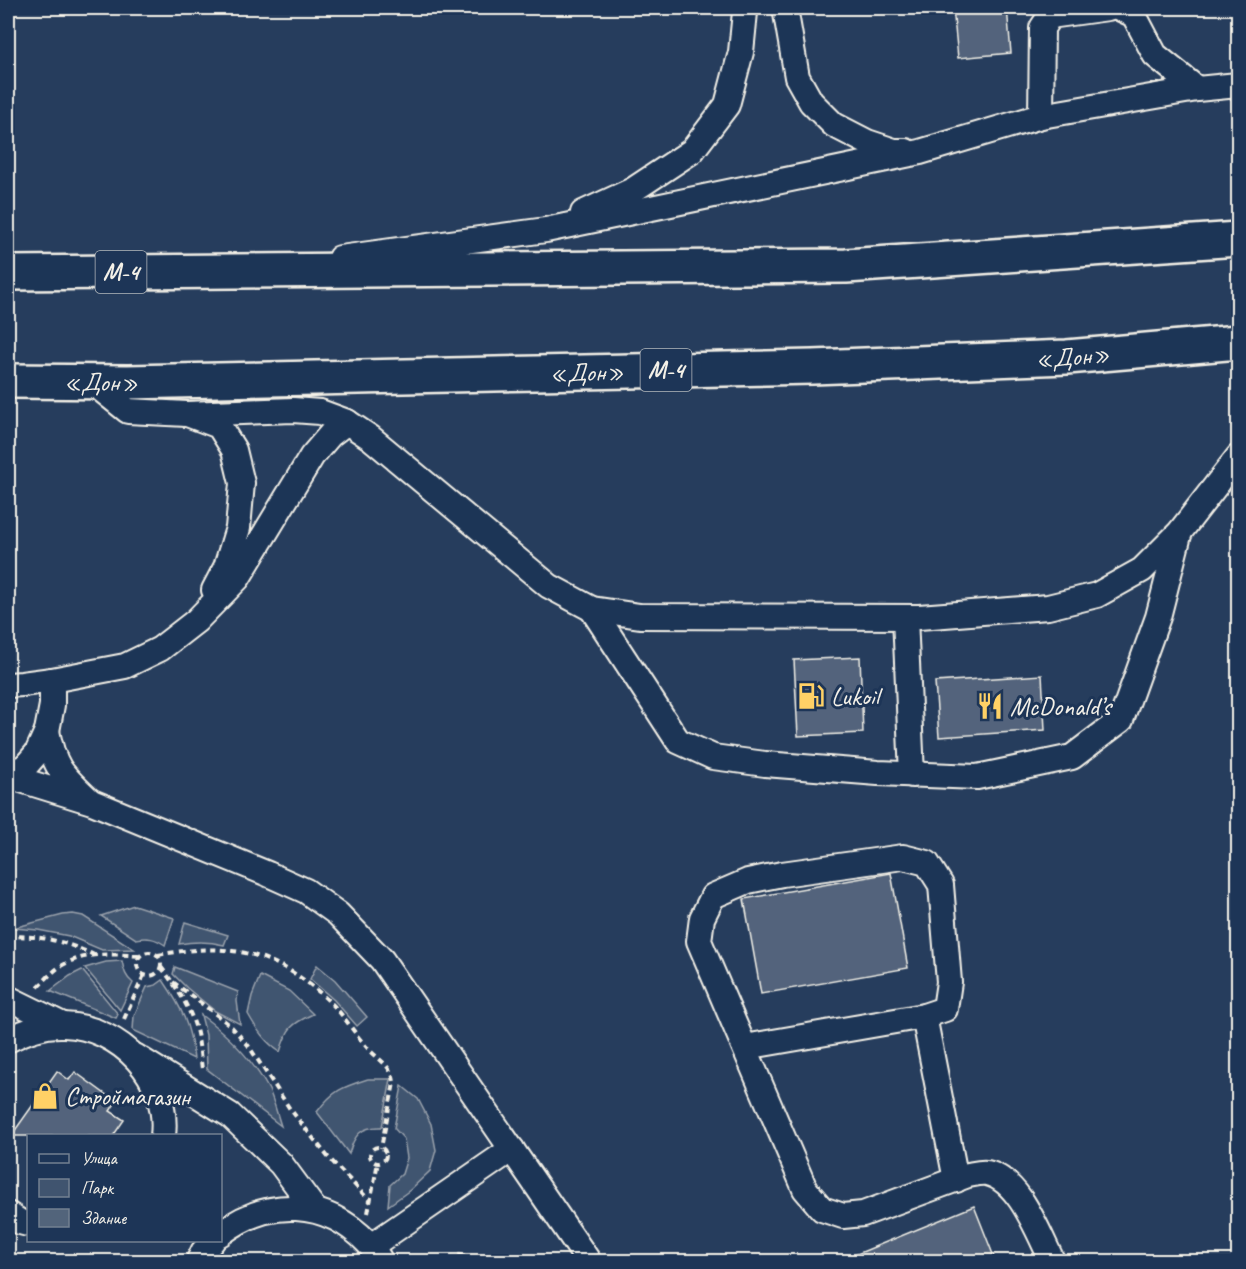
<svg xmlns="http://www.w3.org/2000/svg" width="1246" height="1269" font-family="Caveat,sans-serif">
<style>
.green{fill:#40546f;stroke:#9aa2ac;stroke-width:1.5}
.building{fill:#52647b;stroke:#f4f1e8;stroke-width:1.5}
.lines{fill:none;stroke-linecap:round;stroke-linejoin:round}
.minor-casing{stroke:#f4f1e8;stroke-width:28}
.highway-casing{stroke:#f4f1e8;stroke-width:38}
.path{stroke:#f4f1e8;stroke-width:4;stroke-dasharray:6 4.5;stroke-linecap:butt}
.minor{stroke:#1d3557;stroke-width:24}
.highway{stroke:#1d3557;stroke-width:33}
.labels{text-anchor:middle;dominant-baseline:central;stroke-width:6;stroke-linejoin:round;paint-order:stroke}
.shield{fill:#1d3557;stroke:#b4b9bc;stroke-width:1.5}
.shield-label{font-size:24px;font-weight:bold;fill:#f4f1e8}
.street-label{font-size:26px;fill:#f4f1e8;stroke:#1d3557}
.poi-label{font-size:26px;fill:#f4f1e8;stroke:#1d3557;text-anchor:start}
</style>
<rect width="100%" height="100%" fill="#263d5d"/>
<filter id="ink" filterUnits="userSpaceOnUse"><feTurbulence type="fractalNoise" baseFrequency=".0167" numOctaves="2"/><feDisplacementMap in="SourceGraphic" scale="12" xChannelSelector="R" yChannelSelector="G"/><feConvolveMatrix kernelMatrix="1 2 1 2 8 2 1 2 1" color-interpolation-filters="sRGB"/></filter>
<g filter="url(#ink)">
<g class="green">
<path d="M134,905L174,918L165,945C155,938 148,937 136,939L101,916Z"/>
<polygon points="73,914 83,916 134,949 102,950 69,936 38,930 13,928 63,915"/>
<path d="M185,922L228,935L224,945C209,941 195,941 179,944Z"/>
<path d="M122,961C124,970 125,977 133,983L120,1010L85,968L106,962Z"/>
<polygon points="317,965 335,980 367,1017 357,1026 334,1000 310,979"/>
<polygon points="175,967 238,992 237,1001 240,1024 215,1011 187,988 173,974"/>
<polygon points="82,970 118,1014 116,1018 50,991 70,976"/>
<path d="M260,976L289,991L313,1014C291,1024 287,1028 280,1052C265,1042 257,1030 248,1014L252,996Z"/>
<path d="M163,980C182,1008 190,1025 194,1059L133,1030L134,1016L147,987L156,985Z"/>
<path d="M201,1015C228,1035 253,1060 269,1090C274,1101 277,1114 281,1126L207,1069L206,1035Z"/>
<path d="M368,1079H391L382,1127C361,1126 354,1135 349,1154L317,1112C333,1090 343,1087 368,1079Z"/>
<polygon points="402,1086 418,1099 431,1124 436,1150 430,1171 410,1190 388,1206 390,1185 402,1174 407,1158 404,1139 394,1128"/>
</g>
<g class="building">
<polygon points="953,8 1007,8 1011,53 958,58"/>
<polygon points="860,657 863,733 798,736 794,660"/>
<polygon points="1042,675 1045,730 939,737 935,682"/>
<polygon points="891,873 908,968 761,994 744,899"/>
<polygon points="57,1071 69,1080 75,1072 116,1102 110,1111 124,1120 113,1136 11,1136"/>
<polygon points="974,1206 996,1262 840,1262 840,1261"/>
</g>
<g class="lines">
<defs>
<g id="minor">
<polyline points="785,8 797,77 811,102 834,125 867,142 894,151 906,151"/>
<polyline points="1119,8 1134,15 1155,55 1197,89"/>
<polyline points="1041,116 1042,28 1050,16 1108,8"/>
<polyline points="583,213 633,190 692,151 727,105 741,52 745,12 743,8"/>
<polyline points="340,258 546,230 920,152 1041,116 1197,89 1238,85"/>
<polyline points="92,382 128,411 187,414 219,426 234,450 242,483 238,528 226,567 214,590"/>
<polyline points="187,414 293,410 320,412 347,422 371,438 549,586 592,609 640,616 919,617 1048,607 1097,595 1142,570 1179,533 1238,457"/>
<polyline points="592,609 678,741 713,757 765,764 878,773 977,777 1072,757 1121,720 1158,617 1179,535"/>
<polyline points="905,617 912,775"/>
<polyline points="8,685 22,684 52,680 125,666 160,649 196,621 238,578 312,456 330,435 347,422"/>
<path d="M47,731C54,768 62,774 88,799"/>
<polyline points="8,772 24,768 37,753 47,731 52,705 52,680"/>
<polyline points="8,776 92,802 268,874 306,891 338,914 382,960 589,1262"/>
<polyline points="8,998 63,1025"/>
<polyline points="924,1016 956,1180"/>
<path d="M8,1040C25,1031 44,1024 64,1025C120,1027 170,1078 163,1136"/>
<path d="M745,1047L924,1016L945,1009L949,982L941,885L927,863L903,857L782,874L748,881L713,896L702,918L699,941L805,1189L822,1209L843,1216L863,1214L968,1175C974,1174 981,1172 987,1173C1020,1180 1038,1233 1053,1262"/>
<polyline points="135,1056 230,1115 281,1164 315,1210"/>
<polyline points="8,1214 20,1222 28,1224"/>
<path d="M220,1234C268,1197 326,1199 368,1243C373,1248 377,1255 381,1262"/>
<polyline points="371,1246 512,1149"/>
<polyline points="198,1262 203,1252 213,1240"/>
</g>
<g id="highway">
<polyline points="8,273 846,266 1238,239"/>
<path id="s1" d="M8,381L128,382L813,367L1067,357L1238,342"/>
</g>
</defs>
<use href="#minor" class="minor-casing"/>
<use href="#highway" class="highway-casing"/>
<g class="path">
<path d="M8,937C38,934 67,942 94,955"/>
<circle cx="149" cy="964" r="12"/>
<path d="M158,955C230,941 279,952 332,1004C344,1016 353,1031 364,1044C374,1057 393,1065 394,1083L381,1148"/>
<path d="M161,967C175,985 188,1004 195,1026C199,1039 200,1054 202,1069"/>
<polyline points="173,982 230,1025 248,1045 290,1109 328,1157 371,1202"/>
<path d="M38,987C44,981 51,973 58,968C83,951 113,954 141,956"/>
<polyline points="124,1019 144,975"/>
<circle cx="378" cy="1155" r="8"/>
<polyline points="368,1213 378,1162"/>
<polyline points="404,1259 431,1262"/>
<path d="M451,1262L455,1256C462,1254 465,1256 469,1262"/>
</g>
<use href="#minor" class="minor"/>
<use href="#highway" class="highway"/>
</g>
</g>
<defs>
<symbol id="fuel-bare" viewBox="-9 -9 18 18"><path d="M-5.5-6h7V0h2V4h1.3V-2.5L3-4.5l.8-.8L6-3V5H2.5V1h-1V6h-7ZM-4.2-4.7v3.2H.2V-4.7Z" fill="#ffd166" stroke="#1d3557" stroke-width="2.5" paint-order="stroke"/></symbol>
<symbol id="restaurant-bare" viewBox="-9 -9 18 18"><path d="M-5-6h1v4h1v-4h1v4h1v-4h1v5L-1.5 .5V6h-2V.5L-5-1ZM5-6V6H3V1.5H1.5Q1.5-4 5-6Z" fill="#ffd166" stroke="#1d3557" stroke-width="2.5" paint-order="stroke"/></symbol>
<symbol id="shop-bare" viewBox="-9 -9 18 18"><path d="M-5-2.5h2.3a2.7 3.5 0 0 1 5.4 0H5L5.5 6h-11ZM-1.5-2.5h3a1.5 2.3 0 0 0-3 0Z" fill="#ffd166" stroke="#1d3557" stroke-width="2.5" paint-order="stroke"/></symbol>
</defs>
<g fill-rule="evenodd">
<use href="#fuel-bare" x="792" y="677" width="38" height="38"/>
<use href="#restaurant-bare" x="971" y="687" width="38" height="38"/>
<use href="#shop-bare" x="26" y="1077" width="38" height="38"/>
</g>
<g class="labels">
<g class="shield">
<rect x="95.5" y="251" width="51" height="42" rx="4.5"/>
<rect x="640.5" y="349" width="51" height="42" rx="4.5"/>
</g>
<g class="shield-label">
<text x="121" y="272">М-4</text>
<text x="666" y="370">М-4</text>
</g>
<g class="street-label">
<text stroke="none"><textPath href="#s1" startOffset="1065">«Дон»</textPath></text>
<text stroke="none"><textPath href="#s1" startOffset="579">«Дон»</textPath></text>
<text stroke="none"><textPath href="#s1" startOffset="93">«Дон»</textPath></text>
</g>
<g class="poi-label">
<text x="831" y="696">Lukoil</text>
<text x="1010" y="706">McDonald’s</text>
<text x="65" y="1096">Строймагазин</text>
</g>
</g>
<rect width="1246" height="1269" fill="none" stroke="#1d3557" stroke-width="30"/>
<rect x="15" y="15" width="1216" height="1239" fill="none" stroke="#f4f1e8" stroke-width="2" filter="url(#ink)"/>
<rect x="27" y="1134" width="195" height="108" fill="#1d3557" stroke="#738091" stroke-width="1.5"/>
<rect x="39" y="1154" width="30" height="9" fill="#1d3557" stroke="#738091" stroke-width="1.5"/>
<text x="81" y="1164" font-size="18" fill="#f4f1e8">Улица</text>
<rect x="39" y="1179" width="30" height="18" fill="#40546f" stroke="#738091" stroke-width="1.5"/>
<text x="81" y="1194" font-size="18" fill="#f4f1e8">Парк</text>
<rect x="39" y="1209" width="30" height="18" fill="#52647b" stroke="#738091" stroke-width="1.5"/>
<text x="81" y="1224" font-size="18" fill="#f4f1e8">Здание</text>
</svg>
